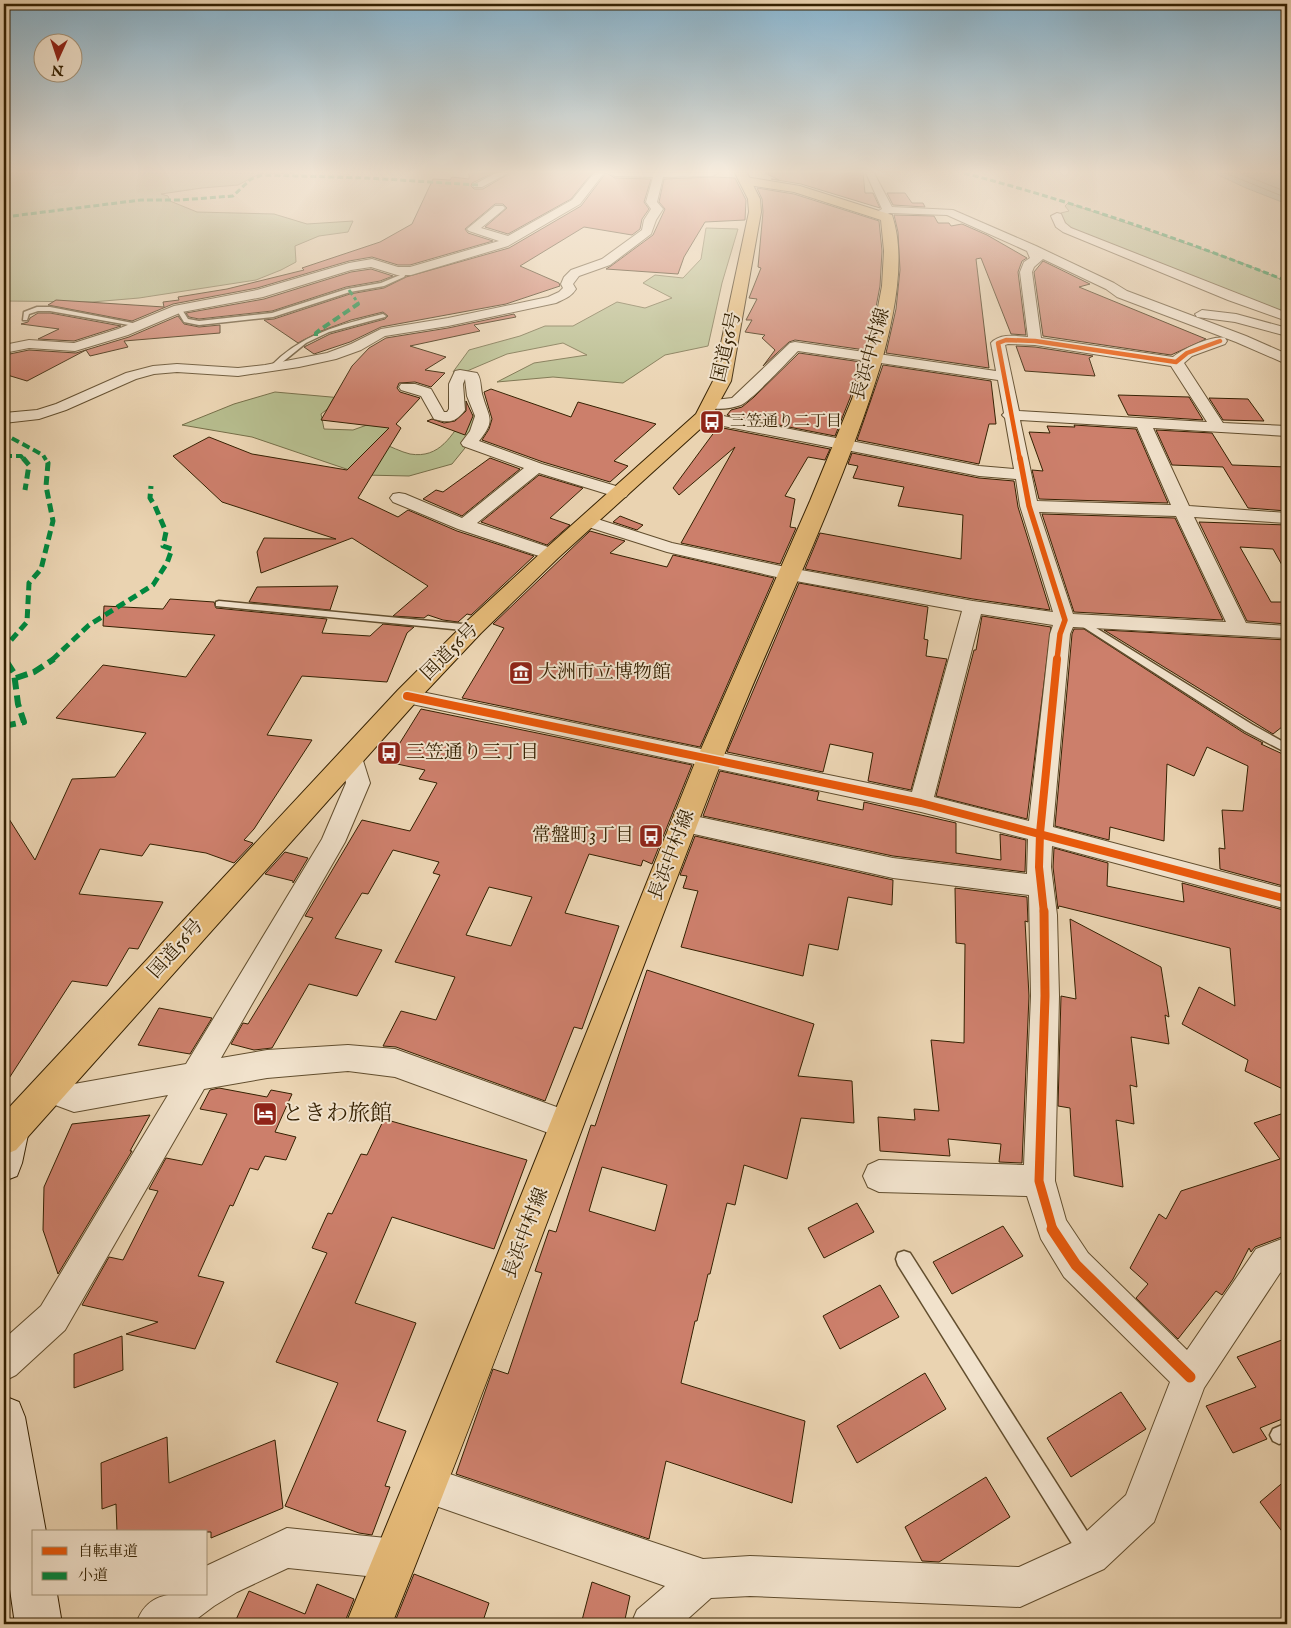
<svg xmlns="http://www.w3.org/2000/svg" width="1291" height="1628" font-family="'IM FELL English','Noto Serif JP',serif">
<style>
.green{fill:#b6bc8d;stroke:#766e48}
.water{fill:#98b7ad;stroke:#707b69}
.lines{fill:none;stroke-linecap:round;stroke-linejoin:round}
.shore{stroke:#666c58;stroke-width:1}
.building{fill:#cc7f6b;stroke:#352102;fill-rule:evenodd}
.lane-casing{stroke:#624e2e;stroke-width:3}
.street-casing{stroke:#624e2e;stroke-width:2}
.secondary-casing{stroke:#352102;stroke-width:2}
.primary-casing{stroke:#352102;stroke-width:2}
.highway-casing{stroke:#352102;stroke-width:2}
.lane{fill:#f1e2cc;fill-rule:evenodd}
.street{fill:#f1e2cc;fill-rule:evenodd}
.secondary{fill:#f1e2cc;fill-rule:evenodd}
.primary{fill:#e5ba78;fill-rule:evenodd}
.highway{fill:#e5ba78;fill-rule:evenodd}
.quiet-far3{stroke:#00873e;stroke-width:3;stroke-dasharray:6 3;stroke-linecap:butt}
.quiet-far2{stroke:#00873e;stroke-width:4;stroke-dasharray:8 4;stroke-linecap:butt}
.quiet-far1{stroke:#00873e;stroke-width:5;stroke-dasharray:9 5;stroke-linecap:butt}
.quiet{stroke:#00873e;stroke-width:6;stroke-dasharray:12 6;stroke-linecap:butt}
.cycleway-far4-casing{stroke:#f1e2cc;stroke-width:6}
.cycleway-far3-casing{stroke:#f1e2cc;stroke-width:8}
.cycleway-far2-casing{stroke:#f1e2cc;stroke-width:11}
.cycleway-far1-casing{stroke:#f1e2cc;stroke-width:12}
.cycleway-casing{stroke:#f1e2cc;stroke-width:14}
.cycleway-far4{stroke:#e8590c;stroke-width:4.5}
.cycleway-far3{stroke:#e8590c;stroke-width:5.5}
.cycleway-far2{stroke:#e8590c;stroke-width:8}
.cycleway-far1{stroke:#e8590c;stroke-width:9}
.cycleway{stroke:#e8590c;stroke-width:11}
.labels{text-anchor:middle;dominant-baseline:central;stroke-width:4;stroke-linejoin:round;paint-order:stroke}
.far-poi-label{font-size:16px;fill:#352102;stroke:#f1e2cc;text-anchor:start}
.street-label{font-size:19px;fill:#352102;stroke:#f1e2cc}
.poi-label{font-size:19px;fill:#352102;stroke:#f1e2cc;text-anchor:start}
.near-poi-label{font-size:22px;fill:#352102;stroke:#f1e2cc;text-anchor:start}
</style>
<rect width="100%" height="100%" fill="#ead3b1"/>
<filter id="stains"><feTurbulence type="fractalNoise" baseFrequency=".004" numOctaves="4"/><feColorMatrix values="0 0 0 0 .2 0 0 0 0 .09 0 0 0 0 .02 0 0 0 .5 -.17"/></filter>
<radialGradient id="worn" r=".72"><stop offset=".6" stop-color="#630" stop-opacity="0"/><stop offset="1" stop-color="#630" stop-opacity=".3"/></radialGradient>
<g class="green">
<polygon points="4,173 294,173 261,173 238,185 202,188 161,194 168,196 170,201 197,212 274,214 307,224 353,221 348,232 319,236 295,246 296,262 281,270 256,280 139,298 92,302 4,301"/>
<polygon points="1068,203 1245,264 1287,282 1287,317 1233,297 1068,231 1057,216 1061,213 1069,211 1065,206"/>
<polygon points="706,228 738,229 722,283 708,346 665,355 623,383 553,377 497,382 534,363 587,355 563,343 507,354 460,374 453,372 469,350 520,336 545,326 573,326 617,302 645,308 672,298 643,283 655,275 683,278 701,259"/>
<path d="M275,392L342,398L321,414L324,429L353,430L378,421L399,418L381,443C390,446 401,452 410,454C440,459 452,435 466,414L483,416L478,432L452,464L409,476L364,475L252,437L182,425L234,404Z"/>
</g>
<polygon class="water" points="1214,173 1287,173 1287,204 1246,188"/>
<g class="lines">
<g class="shore">
<polyline points="1225,173 1287,198"/>
<polyline points="1239,173 1287,192"/>
</g>
</g>
<g class="building">
<polygon points="469,173 493,173 472,183 471,186 474,189 483,189 510,173 592,173 571,199 508,234 485,227 507,208 503,204 495,204 465,229 468,233 493,241 410,265 398,265 372,257 349,261 257,288 173,304 132,321 48,305 56,300 164,307 163,302 179,300 178,297 227,289 304,270 302,268 380,242 412,224 433,179 450,180 452,177 469,179"/>
<polygon points="606,173 615,178 651,179 644,202 649,209 642,219 640,229 632,235 584,227 520,266 559,283 560,286 506,304 381,327 350,342 314,354 304,347 330,334 385,319 388,316 383,312 351,320 321,331 298,343 264,320 274,319 350,294 384,288 406,277 509,248 581,206"/>
<polygon points="765,173 863,173 865,193 873,193 880,208 801,184 771,179 779,180"/>
<polygon points="714,177 735,178 746,200 745,220 705,222 684,257 678,274 606,269 611,266 653,235 665,209 659,202 664,179"/>
<polygon points="757,188 794,194 879,221 882,251 880,286 873,323 865,350 795,340 789,342 763,366 775,350 762,338 765,335 745,332 752,320 746,320 757,299 749,298 761,268 758,267 763,212 762,199"/>
<polygon points="887,193 905,193 912,203 923,203 925,207 893,205"/>
<polygon points="894,215 934,216 938,223 949,223 951,226 962,224 987,235 1027,258 1022,261 1018,272 1026,335 1011,334 981,258 976,259 989,368 886,353 896,309 900,270 898,232"/>
<polygon points="1043,261 1090,284 1079,287 1206,339 1171,355 1043,336 1034,272"/>
<polygon points="371,269 393,276 380,281 346,287 272,311 199,319 189,317 186,313 264,299 351,272"/>
<polygon points="38,313 50,313 121,326 74,341 38,339 59,329 21,324 28,322 30,318"/>
<polygon points="514,314 516,317 474,325 480,331 410,346 446,357 425,370 445,373 431,387 415,382 399,383 397,388 400,392 420,398 396,424 401,428 358,498 398,517 408,510 457,531 534,556 471,615 467,614 458,622 443,620 428,615 424,618 393,616 428,586 352,538 261,573 257,552 264,538 336,539 222,502 173,456 209,437 252,454 347,470 389,428 321,420 352,366 369,348 386,338 448,328"/>
<polygon points="178,316 184,324 199,327 220,325 220,333 124,341 128,347 90,356 86,350 27,381 4,374 4,355 5,355 29,350 76,353 129,337"/>
<polygon points="1016,346 1035,347 1093,356 1089,358 1095,376 1025,371"/>
<polygon points="799,353 861,362 850,398 835,436 727,415 731,410 742,407 754,397"/>
<polygon points="883,365 991,381 996,424 989,424 979,464 857,440"/>
<polygon points="491,389 571,417 578,402 656,424 614,461 628,466 610,482 543,462 482,440 489,429 492,419 484,392"/>
<polygon points="1118,395 1189,397 1203,420 1128,415"/>
<polygon points="1209,398 1248,399 1264,421 1223,420"/>
<polygon points="466,401 473,416 465,435 427,421 432,419 444,423 455,421 466,411"/>
<polygon points="1074,425 1136,429 1168,503 1039,499 1032,470 1043,471 1029,432 1050,433 1047,426 1075,427"/>
<polygon points="718,427 830,449 825,460 808,457 785,496 795,499 790,527 796,528 780,564 681,543 735,447 679,495 673,488"/>
<polygon points="1156,430 1212,433 1232,465 1287,467 1287,511 1248,508 1223,467 1172,465"/>
<polygon points="852,453 979,478 1014,481 1018,507 1050,610 973,599 805,569 820,533 961,559 963,515 898,506 904,487 853,478 858,466 848,464"/>
<polygon points="490,458 520,469 462,516 423,499 436,490 443,492"/>
<polygon points="539,475 583,488 550,518 570,525 547,545 481,522"/>
<polygon points="1042,514 1175,518 1223,620 1074,612"/>
<polygon points="620,516 643,525 637,530 613,522"/>
<polygon points="1199,522 1287,525 1287,574 1273,549 1240,547 1271,602 1287,602 1287,624 1247,621"/>
<polygon points="590,531 625,541 610,553 667,567 673,555 774,578 700,747 462,698 504,628 493,624"/>
<polygon points="799,583 928,607 924,639 928,640 926,656 947,659 911,790 868,781 873,753 830,744 823,772 727,752"/>
<polygon points="338,586 330,610 249,602 257,587"/>
<polygon points="170,599 214,602 216,608 327,619 322,633 370,636 383,624 414,627 407,633 387,682 302,676 267,735 312,740 254,829 244,840 253,843 234,863 206,853 150,844 142,856 100,849 79,894 163,902 138,949 129,948 107,986 72,981 4,1086 4,811 35,860 72,779 115,777 146,733 56,718 103,665 186,677 215,635 103,626 104,606 163,609"/>
<polygon points="982,616 1051,627 1027,819 936,796 974,650 976,650"/>
<polygon points="1074,629 1084,629 1244,733 1263,743 1261,744 1287,756 1287,887 1220,869 1219,848 1225,849 1222,810 1243,811 1248,766 1207,747 1194,776 1167,764 1164,841 1110,827 1109,840 1055,826 1072,634"/>
<polygon points="1104,630 1287,640 1287,723 1273,734"/>
<path d="M421,709L692,765L652,864L643,860L641,866L589,854L565,913L619,926L582,1029L574,1027L545,1101L396,1047L383,1046L401,1011L436,1020L455,977L395,962L440,875L433,873L439,862L393,850L368,894L362,893L335,938L382,950L357,996L309,984L272,1048L254,1050L231,1044L243,1023L248,1024L313,918L305,916L362,820L410,831L437,783L419,779L425,770L388,762ZM489,887L532,897L511,946L466,935Z"/>
<polygon points="720,771 819,792 817,800 863,810 864,802 956,823 956,853 1001,860 1000,834 1026,840 1025,872 893,856 703,816"/>
<polygon points="695,836 893,880 892,905 848,897 838,950 809,944 803,976 681,947 698,891 683,888 687,876 680,875"/>
<polygon points="1054,848 1108,863 1107,886 1184,902 1182,883 1287,911 1287,1091 1245,1071 1248,1060 1182,1024 1199,987 1235,1006 1230,948 1059,906 1058,909 1053,867"/>
<polygon points="285,852 308,858 293,883 293,881 265,874"/>
<polygon points="955,888 1027,897 1028,922 1025,921 1029,996 1022,1163 999,1162 1001,1144 948,1139 950,1156 880,1151 878,1117 915,1120 914,1109 939,1111 931,1040 964,1043 965,944 956,943"/>
<polygon points="1070,919 1161,967 1169,1017 1165,1015 1169,1044 1131,1037 1137,1087 1130,1085 1134,1124 1116,1120 1123,1187 1074,1176 1070,1108 1058,1106 1061,996 1076,999"/>
<path d="M647,970L814,1024L798,1076L852,1081L854,1123L801,1118L787,1179L744,1165L735,1205L727,1203L710,1274H708L697,1321H695L681,1383L805,1421L792,1503L666,1461L649,1539L456,1474L493,1369L508,1374L542,1273L535,1271L549,1230L556,1232L591,1125L595,1126ZM602,1167L667,1185L655,1231L589,1211Z"/>
<polygon points="159,1008 212,1018 190,1054 138,1045"/>
<polygon points="219,1088 267,1097 271,1090 292,1094 275,1132 296,1137 286,1160 265,1156 258,1170 250,1168 233,1206 230,1205 198,1276 224,1282 195,1349 126,1334 158,1322 82,1305 109,1257 123,1260 158,1191 149,1189 166,1158 202,1165 227,1114 200,1109 210,1090"/>
<polygon points="1287,1112 1287,1235 1255,1247 1251,1252 1249,1248 1233,1279 1222,1295 1216,1291 1178,1339 1136,1298 1148,1284 1130,1268 1159,1214 1166,1219 1181,1191 1280,1159 1254,1123"/>
<polygon points="150,1115 130,1151 132,1151 58,1274 43,1230 44,1187 72,1124"/>
<polygon points="384,1119 527,1160 494,1249 392,1217 355,1303 416,1323 377,1421 406,1431 385,1486 390,1487 372,1535 359,1533 285,1506 338,1383 276,1362 327,1253 312,1248 328,1213 332,1214 361,1154 367,1155"/>
<polygon points="857,1203 874,1232 824,1258 808,1228"/>
<polygon points="1003,1226 1023,1256 952,1294 933,1262"/>
<polygon points="880,1285 899,1317 840,1349 823,1316"/>
<polygon points="122,1336 123,1370 74,1388 74,1354"/>
<polygon points="1287,1338 1287,1417 1260,1428 1267,1439 1233,1453 1206,1406 1256,1387 1237,1357"/>
<polygon points="925,1373 946,1409 857,1463 837,1426"/>
<polygon points="1121,1392 1146,1429 1071,1477 1047,1438"/>
<polygon points="167,1437 169,1483 275,1440 283,1508 211,1538 211,1532 117,1532 116,1504 102,1509 101,1463"/>
<polygon points="986,1477 1010,1517 939,1562 922,1561 905,1527"/>
<polygon points="1287,1479 1287,1538 1260,1502"/>
<polygon points="414,1574 489,1603 482,1624 394,1624"/>
<polygon points="592,1582 630,1596 624,1624 581,1624"/>
<polygon points="317,1584 354,1599 344,1624 234,1624 249,1591 305,1614"/>
</g>
<g class="lines">
<defs>
<g id="lane">
<polygon points="404,270 407,272 404,277 384,286 350,292 273,317 199,325 184,322 176,309 181,308 188,319 199,321 272,313 347,289 381,283 400,275"/>
<polygon points="37,307 50,307 143,325 140,327 50,311 38,311 29,314 27,320 23,320 24,312"/>
<path d="M383,314L386,316L385,317L329,332L306,343L274,369L269,368C301,334 339,325 383,314Z"/>
<polygon points="219,601 473,625 478,628 473,631 216,606 216,602"/>
<polygon points="1080,618 1253,725 1287,744 1287,753 1245,731 1077,623 1077,619"/>
<polygon points="904,1251 910,1253 1095,1544 1097,1551 1095,1558 1088,1560 1081,1558 898,1265 896,1259 898,1253"/>
<polygon points="1287,1423 1287,1441 1279,1444 1273,1441 1270,1435 1273,1429"/>
</g>
<g id="street">
<polygon points="496,173 508,173 482,187 474,187 473,185"/>
<polygon points="594,173 604,173 580,204 508,246 411,275 397,275 371,267 351,270 263,297 182,312 128,335 75,351 29,348 4,353 4,345 29,340 74,343 118,329 174,306 257,290 349,263 372,259 398,267 410,267 499,241 469,231 467,229 495,206 503,206 505,208 503,210 481,228 508,236 572,200"/>
<path d="M610,173H718L713,176L663,177L657,202L663,209L656,220L651,234L610,265L579,276L573,284L576,289C571,297 564,299 556,303L448,326L385,336L361,350L336,359L299,367L238,376L177,372L154,374L136,379L66,410L39,419L4,423V413L37,410L56,404L126,373L153,366L177,364L238,368L265,365L327,353L351,344L381,329L448,318L548,297L559,292L563,288L561,284L564,277L571,270L602,259L642,230L644,220L651,209L646,202L653,177L615,176Z"/>
<path d="M866,173H874L892,207L953,210L1036,246L1114,283L1127,291L1246,336L1287,354V363L1282,362L1236,342L1117,297L1106,289L1043,259L1034,267L1032,272L1041,338L1173,357C1183,349 1212,335 1225,338L1227,341L1225,344L1192,356L1184,363L1223,423L1287,426V436L1153,428L1189,506L1287,513V523L1194,517L1246,623L1287,626V638L1073,627L1070,634L1053,827L1287,889V909L1052,846L1051,867L1057,915L1059,996L1055,1181L1066,1220L1088,1253L1187,1350L1256,1249L1287,1237V1269L1280,1273L1204,1388L1154,1522L1104,1569L1020,1607L750,1596L711,1598L682,1624H631L637,1610L665,1586L413,1498L407,1485L413,1472L426,1466L703,1559L750,1556L1019,1567L1076,1541L1126,1495L1170,1382L1064,1277L1041,1239L1027,1196L879,1192L868,1187L863,1176L868,1165L879,1160L1024,1165L1031,996L1029,895L893,878L685,832L677,830L673,823L677,816L685,814L893,858L1027,874L1028,839L921,812L407,703L399,701L396,696L399,691L407,689L912,792L962,611L790,580L667,552L582,525L579,521L582,517L588,516L672,543L790,568L973,601L1053,612L1020,506L1016,479L979,476L703,422L698,420L695,417L698,414L703,412L979,466L1014,469L1005,418L1002,415L1004,413L998,380L798,351C787,362 752,400 741,405C730,409 717,410 706,407L703,404L706,401L732,398L790,343L795,342L996,371L991,343C1000,333 1016,336 1028,337L1020,272L1024,262L1030,258L1027,251L947,215L890,213L879,217L875,216L873,214L882,209ZM1008,344L1035,345L1171,366L1207,422L1019,411L1005,345ZM1020,420L1137,427L1171,505L1037,501ZM1039,512L1176,516L1226,622L1073,614ZM981,614L1053,625L1050,634L1029,821L934,797Z"/>
<polygon points="1057,213 1061,214 1065,223 1071,228 1287,313 1287,321 1228,300 1063,232 1056,227 1051,216"/>
<polygon points="1202,310 1236,314 1287,328 1287,336 1235,322 1197,317 1195,314"/>
<path d="M460,370L477,373C482,380 480,389 483,397C489,418 496,420 479,441L542,464L626,489L629,493L626,497L620,498L539,473L477,523L557,550L560,554L557,558L551,559L545,558L458,529L393,502L390,498L393,494L399,493L405,494L462,518L524,468L463,446L461,443L470,431L475,416L467,396L465,379L463,384L465,410C455,423 449,423 434,419L421,396L401,390L399,387L401,384H415L431,389L444,412H447L449,409V384L455,371Z"/>
<polygon points="352,749 360,751 370,783 345,842 221,1058 267,1050 348,1045 395,1049 579,1115 583,1125 579,1135 568,1140 395,1077 348,1071 267,1078 204,1089 65,1330 16,1375 4,1381 4,1339 41,1306 168,1095 74,1112 39,1099 34,1089 39,1079 49,1075 74,1084 186,1064 322,839 346,783 341,757 344,751"/>
<path d="M287,1528L396,1539L410,1545L416,1559L410,1573L396,1579L288,1568L237,1592L214,1606L190,1624H136C148,1589 175,1594 206,1594V1566Z"/>
</g>
<g id="secondary">
<polygon points="11,1113 23,1118 29,1130 22,1163 17,1176 4,1181 4,1116"/>
<polygon points="4,1396 19,1402 25,1417 46,1532 34,1532 34,1594 57,1594 62,1624 15,1624 4,1548"/>
</g>
<path id="primary" d="M745,177L800,186L892,215C907,259 893,320 881,364C840,499 772,631 721,763C610,1050 506,1339 392,1624H346L478,1303L694,765L810,501L852,399L875,323L882,286L884,251L881,220L794,192L741,184L739,181L741,178Z"/>
<polygon id="highway" points="735,173 747,173 760,199 761,212 731,381 709,421 558,558 481,633 416,702 16,1150 4,1155 4,1113 398,690 465,623 544,550 696,414 713,381 749,212 748,199"/>
</defs>
<use href="#lane" class="lane-casing"/>
<use href="#street" class="street-casing"/>
<use href="#secondary" class="secondary-casing"/>
<use href="#primary" class="primary-casing"/>
<use href="#highway" class="highway-casing"/>
<use href="#lane" class="lane"/>
<use href="#street" class="street"/>
<use href="#secondary" class="secondary"/>
<use href="#primary" class="primary"/>
<use href="#highway" class="highway"/>
<g class="quiet-far3">
<path d="M964,173C1074,202 1181,239 1287,281"/>
<polyline points="4,217 141,200 180,200 233,196 251,179 262,175 368,178 478,185"/>
<polyline points="349,290 356,300"/>
</g>
<g class="quiet-far2">
<polyline points="316,336 316,333 321,329 358,304 355,299"/>
<polyline points="5,418 4,428 6,435 43,455 46,460"/>
<polyline points="4,456 21,456 24,460"/>
</g>
<g class="quiet-far1">
<polyline points="23,458 29,465 25,490"/>
<polyline points="4,652 6,646 27,622 29,583 41,569 53,521 46,486 48,463 45,458"/>
<polyline points="4,658 6,660"/>
<polyline points="52,660 89,625 153,585 167,563 172,549 163,546 166,532 155,506 150,498 151,486"/>
</g>
<g class="quiet">
<polyline points="16,678 34,672 54,659"/>
<polyline points="4,726 24,722 18,704 14,673 5,659"/>
</g>
<defs>
<polyline id="cycleway-far4" points="1020,460 998,343 1006,340 1035,341 1176,362 1187,353 1220,341"/>
<polyline id="cycleway-far3" points="1020,458 1029,506 1065,620 1060,634 1057,660"/>
<g id="cycleway-far2">
<polyline points="407,696 921,803 1287,899"/>
<polyline points="1044,913 1039,867 1040,833 1057,659"/>
</g>
<polyline id="cycleway-far1" points="1044,911 1045,996 1039,1181 1053,1230"/>
<polyline id="cycleway" points="1052,1229 1076,1265 1190,1377"/>
</defs>
<use href="#cycleway-far4" class="cycleway-far4-casing"/>
<use href="#cycleway-far3" class="cycleway-far3-casing"/>
<use href="#cycleway-far2" class="cycleway-far2-casing"/>
<use href="#cycleway-far1" class="cycleway-far1-casing"/>
<use href="#cycleway" class="cycleway-casing"/>
<use href="#cycleway-far4" class="cycleway-far4"/>
<use href="#cycleway-far3" class="cycleway-far3"/>
<use href="#cycleway-far2" class="cycleway-far2"/>
<use href="#cycleway-far1" class="cycleway-far1"/>
<use href="#cycleway" class="cycleway"/>
</g>
<linearGradient id="sky" x2="0" y2="1"><stop stop-color="#88b5d0"/><stop offset="0.43" stop-color="#f6ebdc"/><stop offset="1" stop-color="#f6ebdc" stop-opacity="0"/></linearGradient>
<rect width="1291" height="400" fill="url(#sky)"/>
<defs>
<symbol id="bus-square" viewBox="-11 -11 22 22"><rect x="-9" y="-9" width="18" height="18" rx="4" fill="#8f2418" stroke="#f1e2cc"/><path d="M-5-6H5V4H4V6H2V4H-2V6H-4V4H-5ZM-3.5-4V0h7V-4ZM-3.5 1.2v1.5H-2V1.2ZM2 1.2v1.5H3.5V1.2Z" fill="#fff"/></symbol>
<symbol id="museum-square" viewBox="-11 -11 22 22"><rect x="-9" y="-9" width="18" height="18" rx="4" fill="#8f2418" stroke="#f1e2cc"/><path d="M0-6L6-3V-2H-6V-3ZM-5-1h2V3h-2ZM-1-1h2V3h-2ZM3-1h2V3H3ZM-6 4H6V6H-6Z" fill="#fff"/></symbol>
<symbol id="hotel-square" viewBox="-11 -11 22 22"><rect x="-9" y="-9" width="18" height="18" rx="4" fill="#8f2418" stroke="#f1e2cc"/><path d="M-6-4.5h1.5V1H6V5H4.5V3h-9V5H-6ZM-4 0a1.8 1.8 0 1 1 3.6 0ZM.5 0V-2.5h3Q6-2.5 6 0Z" fill="#fff"/></symbol>
</defs>
<g fill-rule="evenodd">
<use href="#bus-square" x="698" y="408" width="28" height="28"/>
<use href="#museum-square" x="507" y="659" width="28" height="28"/>
<use href="#bus-square" x="375" y="739" width="28" height="28"/>
<use href="#bus-square" x="637" y="822" width="28" height="28"/>
<use href="#hotel-square" x="251" y="1100" width="28" height="28"/>
</g>
<g class="labels">
<g class="far-poi-label">
<text x="730" y="422">三笠通り二丁目</text>
</g>
<g class="street-label">
<text transform="translate(727 347) rotate(-77)">国道56号</text>
<text transform="translate(871 354) rotate(-74)">長浜中村線</text>
<text transform="translate(450 652) rotate(-45)">国道56号</text>
<text transform="translate(672 855) rotate(-69)">長浜中村線</text>
<text transform="translate(176 949) rotate(-48)">国道56号</text>
<text transform="translate(526 1233) rotate(-69)">長浜中村線</text>
</g>
<g class="poi-label">
<text x="538" y="673">大洲市立博物館</text>
<text x="406" y="753">三笠通り三丁目</text>
<text x="634" y="836" text-anchor="end">常盤町3丁目</text>
</g>
<g class="near-poi-label">
<text x="282" y="1114">ときわ旅館</text>
</g>
</g>
<rect width="1291" height="1628" fill="none" stroke="#ead3b1" stroke-width="20"/>
<rect x="5" y="5" width="1281" height="1618" fill="none" stroke="#352102" stroke-width="2.5"/>
<rect x="10" y="10" width="1271" height="1608" fill="none" stroke="#352102"/>
<rect x="32" y="1530" width="175" height="65" fill="#f1e2cc" stroke="#a6957b"/>
<rect x="42" y="1547" width="25" height="8" fill="#e8590c" stroke="#a6957b"/>
<text x="78" y="1556" font-size="15" fill="#352102">自転車道</text>
<rect x="42" y="1572" width="25" height="8" fill="#00873e" stroke="#a6957b"/>
<text x="78" y="1580" font-size="15" fill="#352102">小道</text>
<g transform="translate(58 58) rotate(183)"><circle r="24" fill="#f1e2cc" stroke="#a6957b"/>
<path d="M0-4L9 19L0 12L-9 19Z" fill="#8f2418"/>
<text y="-8" font-size="14" font-weight="bold" text-anchor="middle" fill="#352102">N</text>
</g>
<rect width="100%" height="100%" filter="url(#stains)"/>
<rect width="100%" height="100%" fill="url(#worn)"/>
</svg>
